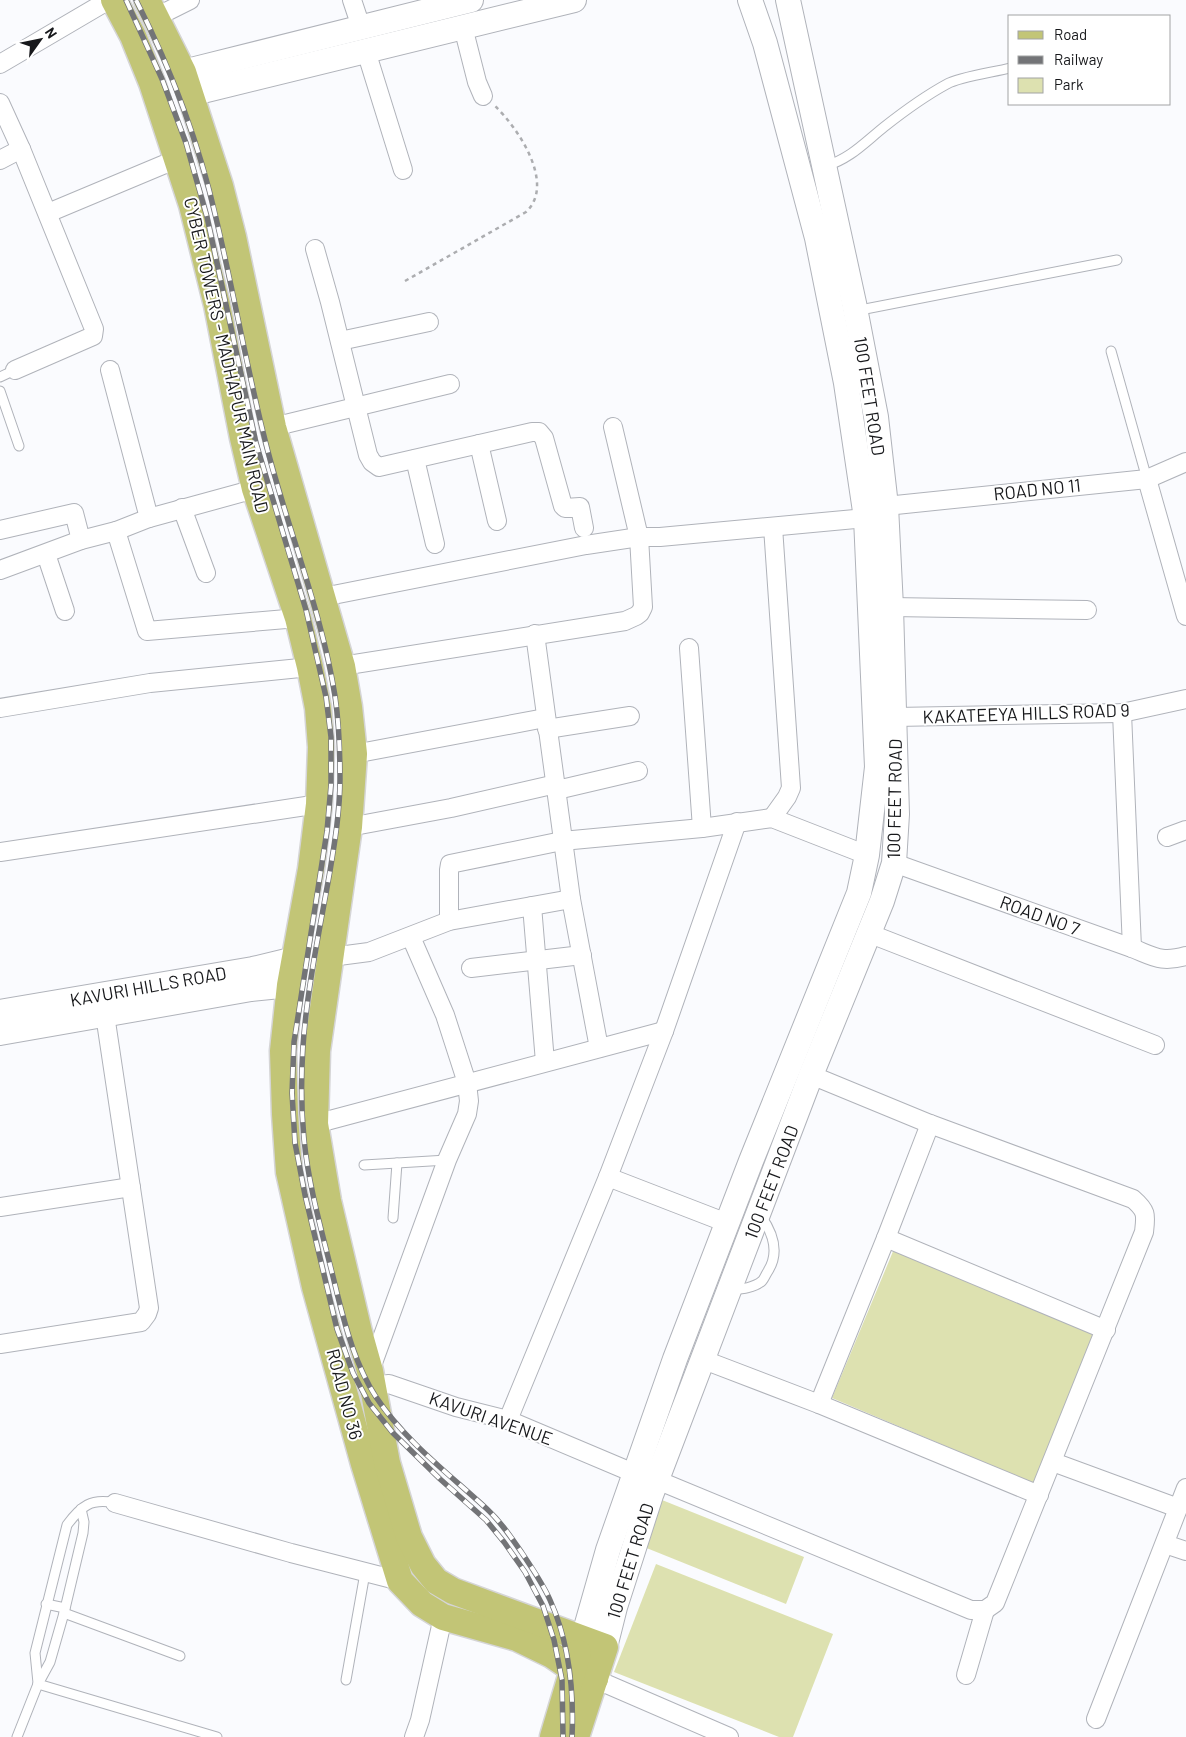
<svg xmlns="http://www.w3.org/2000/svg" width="1186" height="1737" font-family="Barlow,sans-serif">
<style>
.green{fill:#dde1b0}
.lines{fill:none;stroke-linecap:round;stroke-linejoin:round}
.lane-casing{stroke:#b0b3ba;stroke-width:11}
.street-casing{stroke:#b0b3ba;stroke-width:20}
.secondary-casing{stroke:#b0b3ba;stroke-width:26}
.primary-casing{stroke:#d5d5d6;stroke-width:29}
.path{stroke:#acadb0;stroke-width:2.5;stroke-dasharray:4 4;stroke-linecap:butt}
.lane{stroke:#fff;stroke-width:9}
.street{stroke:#fff;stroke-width:18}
.secondary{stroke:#fff;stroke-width:24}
.primary{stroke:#c2c576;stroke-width:26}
.rail-casing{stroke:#737477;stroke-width:5.5}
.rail{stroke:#fff;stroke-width:4;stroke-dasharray:11;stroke-linecap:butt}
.labels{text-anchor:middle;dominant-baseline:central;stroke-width:4;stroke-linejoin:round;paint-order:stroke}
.street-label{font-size:18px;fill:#17181b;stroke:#fff}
</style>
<rect width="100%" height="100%" fill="#fafbfe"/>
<g class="green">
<polygon points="894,1249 1094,1334 1033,1483 832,1398"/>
<polygon points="662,1500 804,1557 786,1604 644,1547"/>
<polygon points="656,1564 833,1634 793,1737 779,1737 614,1672"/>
</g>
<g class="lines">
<defs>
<g id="lane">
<path d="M824,167C851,158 863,144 884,127C903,112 925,96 947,84C959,77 995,72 1010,68"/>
<polyline points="855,311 1117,260"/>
<polyline points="1111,351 1147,479"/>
<polyline points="0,377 15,370"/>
<polyline points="0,391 19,446"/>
<polyline points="364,1165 447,1160"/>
<polyline points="393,1218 397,1163"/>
<path d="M731,1290C741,1289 754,1288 762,1281C764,1279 766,1274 768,1271C780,1252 773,1233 761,1216"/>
<polyline points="46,1604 65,1608"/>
<polyline points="64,1613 180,1656"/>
<polyline points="346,1680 365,1573"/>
<path d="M38,1683L35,1653L67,1525C81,1506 91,1498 115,1503"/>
<polyline points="38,1684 217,1737"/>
<polyline points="17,1737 38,1684 50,1662 64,1613 83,1533 84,1522 81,1509"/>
</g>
<g id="street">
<polyline points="352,0 361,27"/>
<polyline points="156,17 190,0"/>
<polyline points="463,27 477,82 483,96"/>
<polyline points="366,51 403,170"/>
<polyline points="0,64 109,0"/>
<polyline points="0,103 21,149 94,329 93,336 15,370"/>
<polyline points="0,160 21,149"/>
<polyline points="48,213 177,159"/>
<polyline points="315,249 330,302 368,455 372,462 379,467 532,432 539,432 544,438 563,506 565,508 580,507 584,528"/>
<polyline points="340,341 429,322"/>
<polyline points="110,370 149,518"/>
<polyline points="273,427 450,384"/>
<polyline points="479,444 497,521"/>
<polyline points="415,459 435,544"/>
<polyline points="1147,479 1186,616"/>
<polyline points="886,506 1147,479 1186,462"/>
<polyline points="182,508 206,573"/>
<polyline points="0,530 74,513 81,540"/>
<polyline points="116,531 147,631 298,618"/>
<polyline points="46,554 65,611"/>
<polyline points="0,570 81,540 116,531 149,518 255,489"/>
<polyline points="323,597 586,545 639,537 660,537 866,518"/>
<polyline points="891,607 1087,610"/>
<polyline points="535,634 571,899 599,1048"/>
<polyline points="689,648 702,828"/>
<polyline points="342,666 625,621 636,616 640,613 643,607 639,537 613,427"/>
<polyline points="0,708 150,683 310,667"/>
<polyline points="1122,713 1132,948"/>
<polyline points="895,717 1122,713 1186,699"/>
<polyline points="547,729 630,716"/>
<polyline points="354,754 545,718"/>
<polyline points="557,790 638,771"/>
<polyline points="772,818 787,797 791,788 773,527"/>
<polyline points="349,827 451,808 556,784"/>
<polyline points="1167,837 1186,830"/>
<polyline points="0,852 319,804"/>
<path d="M894,863L1132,948C1155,957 1161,963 1186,956"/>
<polyline points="532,906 545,1062"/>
<polyline points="449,921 449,870 450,864 562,841 702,828 772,818 867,855"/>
<polyline points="868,933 1155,1045"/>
<polyline points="331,957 369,952 449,921 571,899"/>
<polyline points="471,968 582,955"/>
<polyline points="315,1124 664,1031"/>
<polyline points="608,1177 727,1223"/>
<polyline points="0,1207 131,1187"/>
<polyline points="886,1238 1106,1330"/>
<polyline points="0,1344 141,1322 147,1314 149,1308 105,1015"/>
<polyline points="704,1360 819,1404 1039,1495"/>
<polyline points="370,1371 447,1160 467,1114 469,1101 467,1083 445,1015 411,937"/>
<polyline points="372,1386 389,1384 456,1407 508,1420 636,1474"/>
<polyline points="819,1404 886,1238 930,1124"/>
<polyline points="508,1420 608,1177 664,1031 737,822"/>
<polyline points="1053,1462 1178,1508"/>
<path d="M657,1480L971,1610H985L995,1603L1144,1232C1146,1215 1147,1211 1133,1199L930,1124L811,1075"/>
<polyline points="115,1503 291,1553 400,1581"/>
<polyline points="1165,1544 1186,1551"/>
<polyline points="966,1675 985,1610"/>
<polyline points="595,1679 729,1737"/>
<polyline points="1096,1719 1186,1488"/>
<polyline points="414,1737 420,1720 443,1617"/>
</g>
<g id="secondary">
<polyline points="183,72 471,0"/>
<polyline points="190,94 574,0"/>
<polyline points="0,1012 253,969 295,959"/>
<polyline points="0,1033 251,989 290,985"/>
<polyline points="583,1638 608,1550 675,1359 751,1161 859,893 867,855 877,767 866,518 846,383 817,238 765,43 750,0"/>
<polyline points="605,1647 615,1607 651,1495 811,1075 882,901 894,863 897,814 891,607 886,506 876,417 854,303 788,0"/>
</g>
<g id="primary">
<polyline points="114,0 133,36 152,83 192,205 217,305 243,438 255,489 298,618 310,667 318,708 321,747 319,804 311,869 290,985 283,1051 285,1114 289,1172 315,1287 364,1464 400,1581 422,1604 443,1617 517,1638 552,1655 574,1670 595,1679"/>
<polyline points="147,0 183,72 220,186 233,237 273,427 342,666 349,707 354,754 349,827 317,1051 315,1124 328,1201 359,1332 370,1371 387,1463 409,1537 423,1565 436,1581 453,1591 605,1647 576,1737"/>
<polyline points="553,1737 578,1653"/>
</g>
</defs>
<use href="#lane" class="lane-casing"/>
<use href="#street" class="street-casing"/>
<use href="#secondary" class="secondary-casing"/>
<use href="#primary" class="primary-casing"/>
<path class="path" d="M405,281L526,212C556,184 518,128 495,106"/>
<use href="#lane" class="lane"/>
<use href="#street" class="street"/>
<use href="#secondary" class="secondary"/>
<use href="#primary" class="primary"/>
<defs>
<g id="rail">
<polyline points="126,0 162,79 186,143 207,217 256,443 306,610 326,697 331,737 331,785 327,831 294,1042 292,1093 295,1143 305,1195 337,1329 353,1373 369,1403 393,1433 440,1479 486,1520 504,1542 525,1572 543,1606 554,1640 562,1680 563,1737"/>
<path d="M136,0C171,69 199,143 216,218C233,290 246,363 264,436C285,523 321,607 335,696C339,723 340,751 340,779C340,810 335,841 330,871C320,928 307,988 303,1046C301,1077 301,1108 304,1139C309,1191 325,1242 337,1293C346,1329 356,1366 376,1397C405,1441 449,1474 487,1509C501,1522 511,1537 522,1553C532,1568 543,1584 550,1600C569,1642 574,1692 572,1737"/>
</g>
</defs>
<use href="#rail" class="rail-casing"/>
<use href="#rail" class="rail"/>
</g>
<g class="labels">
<g class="street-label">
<text transform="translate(227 355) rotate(77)">CYBER TOWERS - MADHAPUR MAIN ROAD</text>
<text transform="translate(870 396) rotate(81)">100 FEET ROAD</text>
<text transform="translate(1037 489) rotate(-6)">ROAD NO 11</text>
<text transform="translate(1026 713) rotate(-2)">KAKATEEYA HILLS ROAD 9</text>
<text transform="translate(894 799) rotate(-89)">100 FEET ROAD</text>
<text transform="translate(1040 915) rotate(20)">ROAD NO 7</text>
<text transform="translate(148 986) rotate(-10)">KAVURI HILLS ROAD</text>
<text transform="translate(771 1182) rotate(-69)">100 FEET ROAD</text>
<text transform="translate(345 1394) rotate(75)">ROAD NO 36</text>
<text transform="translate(491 1418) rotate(19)">KAVURI AVENUE</text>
<text transform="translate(630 1561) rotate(-73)">100 FEET ROAD</text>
</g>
</g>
<rect x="1008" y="15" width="162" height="90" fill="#ffffff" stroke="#a2a3a4"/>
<rect x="1018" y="31" width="25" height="8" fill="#c2c576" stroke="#a2a3a4"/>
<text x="1054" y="40" font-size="15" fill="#17181b">Road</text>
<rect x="1018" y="56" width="25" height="8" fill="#737477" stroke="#a2a3a4"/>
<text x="1054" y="65" font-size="15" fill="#17181b">Railway</text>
<rect x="1018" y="78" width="25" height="15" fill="#dde1b0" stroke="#a2a3a4"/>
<text x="1054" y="90" font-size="15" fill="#17181b">Park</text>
<g transform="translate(40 40) rotate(57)" stroke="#ffffff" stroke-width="4" paint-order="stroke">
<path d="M0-4L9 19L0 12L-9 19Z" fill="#17181b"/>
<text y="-8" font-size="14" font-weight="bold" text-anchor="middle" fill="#17181b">N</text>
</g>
</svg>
